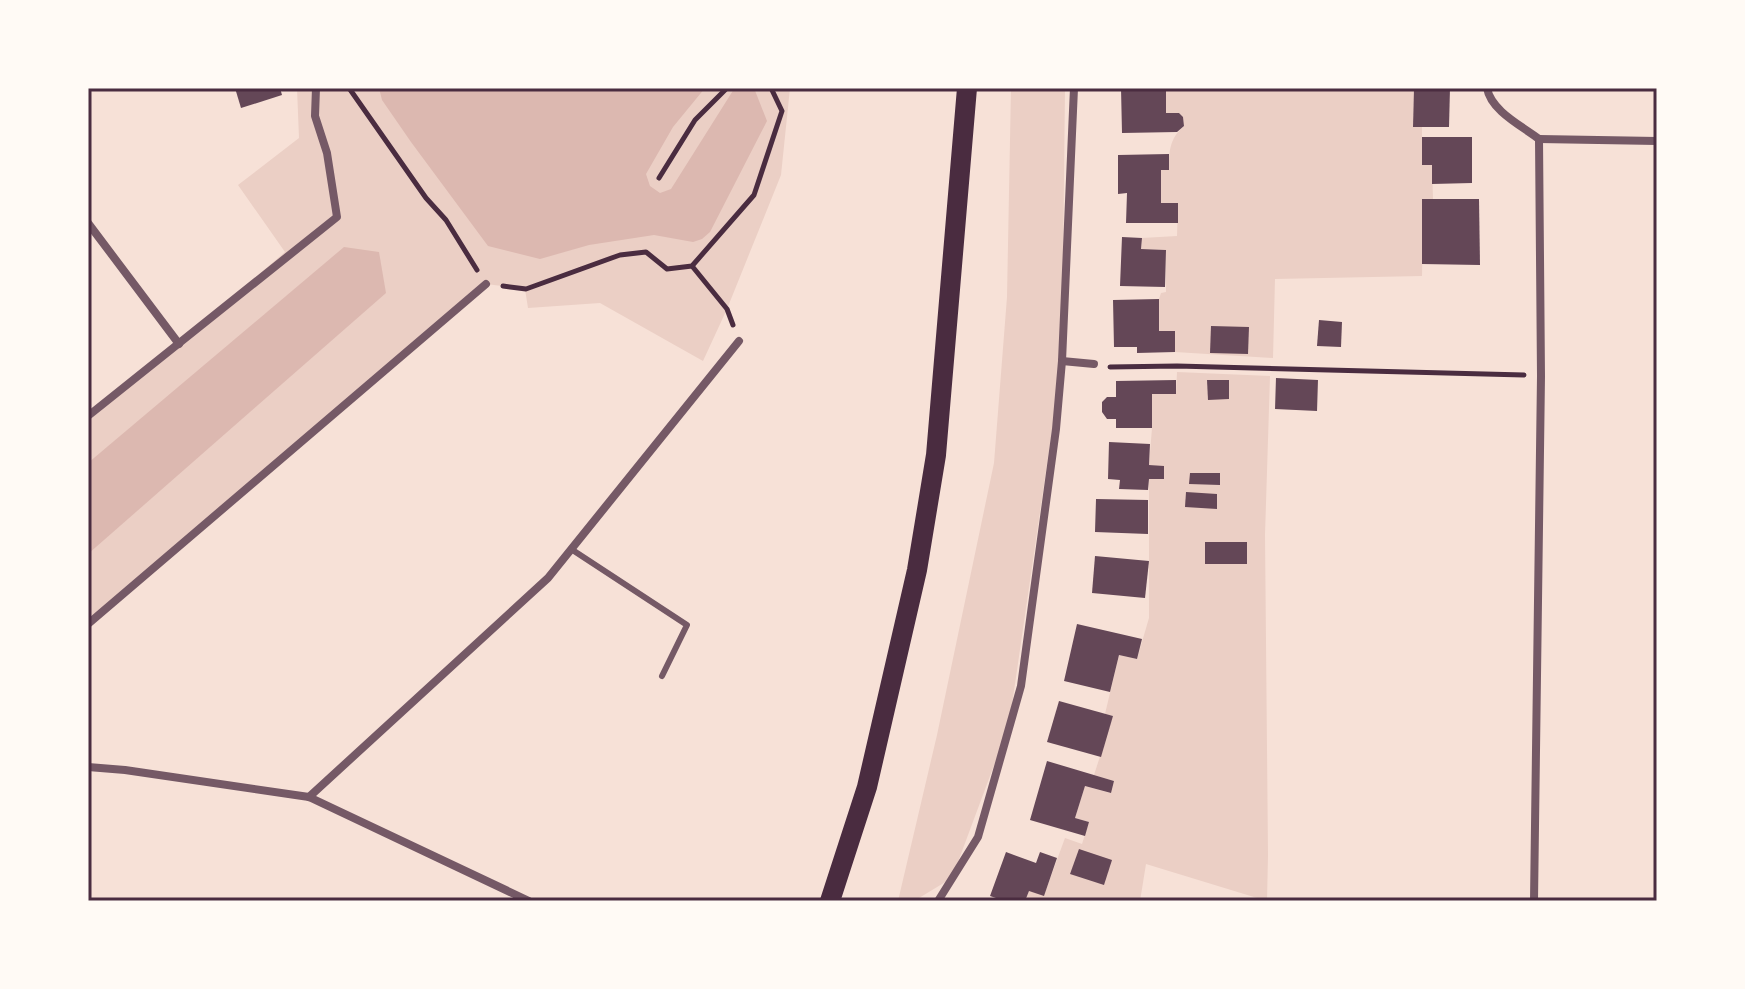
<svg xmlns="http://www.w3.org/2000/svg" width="1745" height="989" font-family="'Titillium Web',sans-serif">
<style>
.green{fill:#ebcfc5}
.water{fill:#dcb8b0}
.building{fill:#644757}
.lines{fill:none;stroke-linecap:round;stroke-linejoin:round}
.path{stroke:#4a2c40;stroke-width:5}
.service{stroke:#755966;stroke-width:6}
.minor{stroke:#755966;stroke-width:8}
.primary{stroke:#4a2c40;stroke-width:20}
.neatline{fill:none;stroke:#4a2c40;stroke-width:3}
</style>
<rect width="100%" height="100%" fill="#f7e1d7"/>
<g class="green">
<polygon points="297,88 790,88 781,175 727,309 703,361 600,303 528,308 525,289 486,284 88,624 88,421 285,252 238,185 299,138"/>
<polygon points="1011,88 1065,88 1062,361 1009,725 952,878 914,901 898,901 937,735 994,463 1007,297"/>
<path d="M1166,88H1414L1413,126L1422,127V165H1432L1433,199L1423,230L1422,276L1275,279L1273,358L1175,352V331H1159V299L1161,293L1166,292V250L1141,249L1142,238L1177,236L1178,204L1161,203V170H1169C1169,152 1169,139 1184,126L1183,117L1179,113H1166Z"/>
<polygon points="1177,372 1270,376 1265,535 1268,855 1267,901 1146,864 1140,901 1025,901 1029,891 1044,895 1065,838 1082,844 1089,822 1075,818 1085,786 1110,793 1114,781 1094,775 1113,716 1105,714 1119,655 1137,659 1149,618 1149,479 1164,479 1164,467 1149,465 1152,428 1152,394 1176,394"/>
</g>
<g class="water">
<polygon points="379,88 705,88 673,127 646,174 650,186 660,193 671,189 734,89 754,88 767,121 710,232 702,239 693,242 654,235 589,245 540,259 488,246 411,142 382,100"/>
<polygon points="344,247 379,252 386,293 88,554 88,463"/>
</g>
<g class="building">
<polygon points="235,88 280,88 282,95 241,108"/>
<polygon points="1121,88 1166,88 1166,113 1179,113 1183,117 1184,126 1177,132 1122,133"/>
<polygon points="1414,88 1450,88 1449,127 1413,127"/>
<polygon points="1422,137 1472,137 1472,183 1432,184 1432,165 1422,165"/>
<polygon points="1169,154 1169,170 1161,170 1161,203 1178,203 1178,223 1126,223 1127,193 1118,194 1118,155"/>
<polygon points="1422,199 1479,199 1480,265 1422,264"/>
<polygon points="1122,237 1142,238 1141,249 1166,250 1165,287 1120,286"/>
<polygon points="1159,299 1159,331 1175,331 1175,352 1137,353 1137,347 1114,347 1113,300"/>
<polygon points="1319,320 1342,322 1341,347 1317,346"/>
<polygon points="1211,326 1249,327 1248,354 1210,353"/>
<polygon points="1276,378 1318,380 1317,411 1275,409"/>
<polygon points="1176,380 1176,394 1152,394 1152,428 1116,428 1116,419 1107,419 1102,412 1102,402 1107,397 1116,397 1116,381"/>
<polygon points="1207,380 1229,380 1229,399 1208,400"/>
<polygon points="1109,442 1150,444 1149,465 1164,466 1164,479 1149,479 1148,490 1119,489 1120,480 1108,479"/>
<polygon points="1190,473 1220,473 1220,485 1189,484"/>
<polygon points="1186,492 1217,494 1217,509 1185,507"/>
<polygon points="1096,499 1148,500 1148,534 1095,532"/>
<rect x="1205" y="542" width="42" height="22"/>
<polygon points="1095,556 1149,561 1145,598 1092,593"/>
<polygon points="1077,624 1142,639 1137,659 1119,655 1110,692 1064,681"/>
<polygon points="1059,701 1113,716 1101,757 1047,742"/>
<polygon points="1047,761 1114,781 1111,793 1085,786 1075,818 1089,822 1085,836 1030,820"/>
<polygon points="1079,849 1112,860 1104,885 1070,874"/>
<polygon points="1006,852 1036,863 1040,852 1057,858 1044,896 1029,891 1025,901 1005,901 990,896"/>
</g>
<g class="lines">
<g class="path">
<polyline points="349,88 426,198 446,220 477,270"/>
<polyline points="659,178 695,120 727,88"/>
<polyline points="692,266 727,309 733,325"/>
<polyline points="503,286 526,289 620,255 646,252 667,269 692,266 754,195 782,111 771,88"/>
<polyline points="1110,367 1177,366 1524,375"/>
</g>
<polyline class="service" points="571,549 687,625 662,676"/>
<g class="minor">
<path d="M1487,88C1491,111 1522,126 1539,139"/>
<polyline points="1539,139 1657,141"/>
<polyline points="88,223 179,344"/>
<polyline points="1062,361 1094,364"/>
<polyline points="88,416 337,217 327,153 315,116 316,88"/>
<polyline points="88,624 486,284"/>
<polyline points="88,767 125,770 309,797 529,901"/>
<polyline points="309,797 548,578 739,341"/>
<polyline points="938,901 978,837 1021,686 1056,429 1062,361 1074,88"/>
<polyline points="1534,901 1541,376 1539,139"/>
</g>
<polyline class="primary" points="830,901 867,787 917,570 936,455 967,88"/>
</g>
<rect width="1745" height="989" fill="none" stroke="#fffaf5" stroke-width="180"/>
<rect x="90" y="90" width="1565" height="809" class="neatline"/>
</svg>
